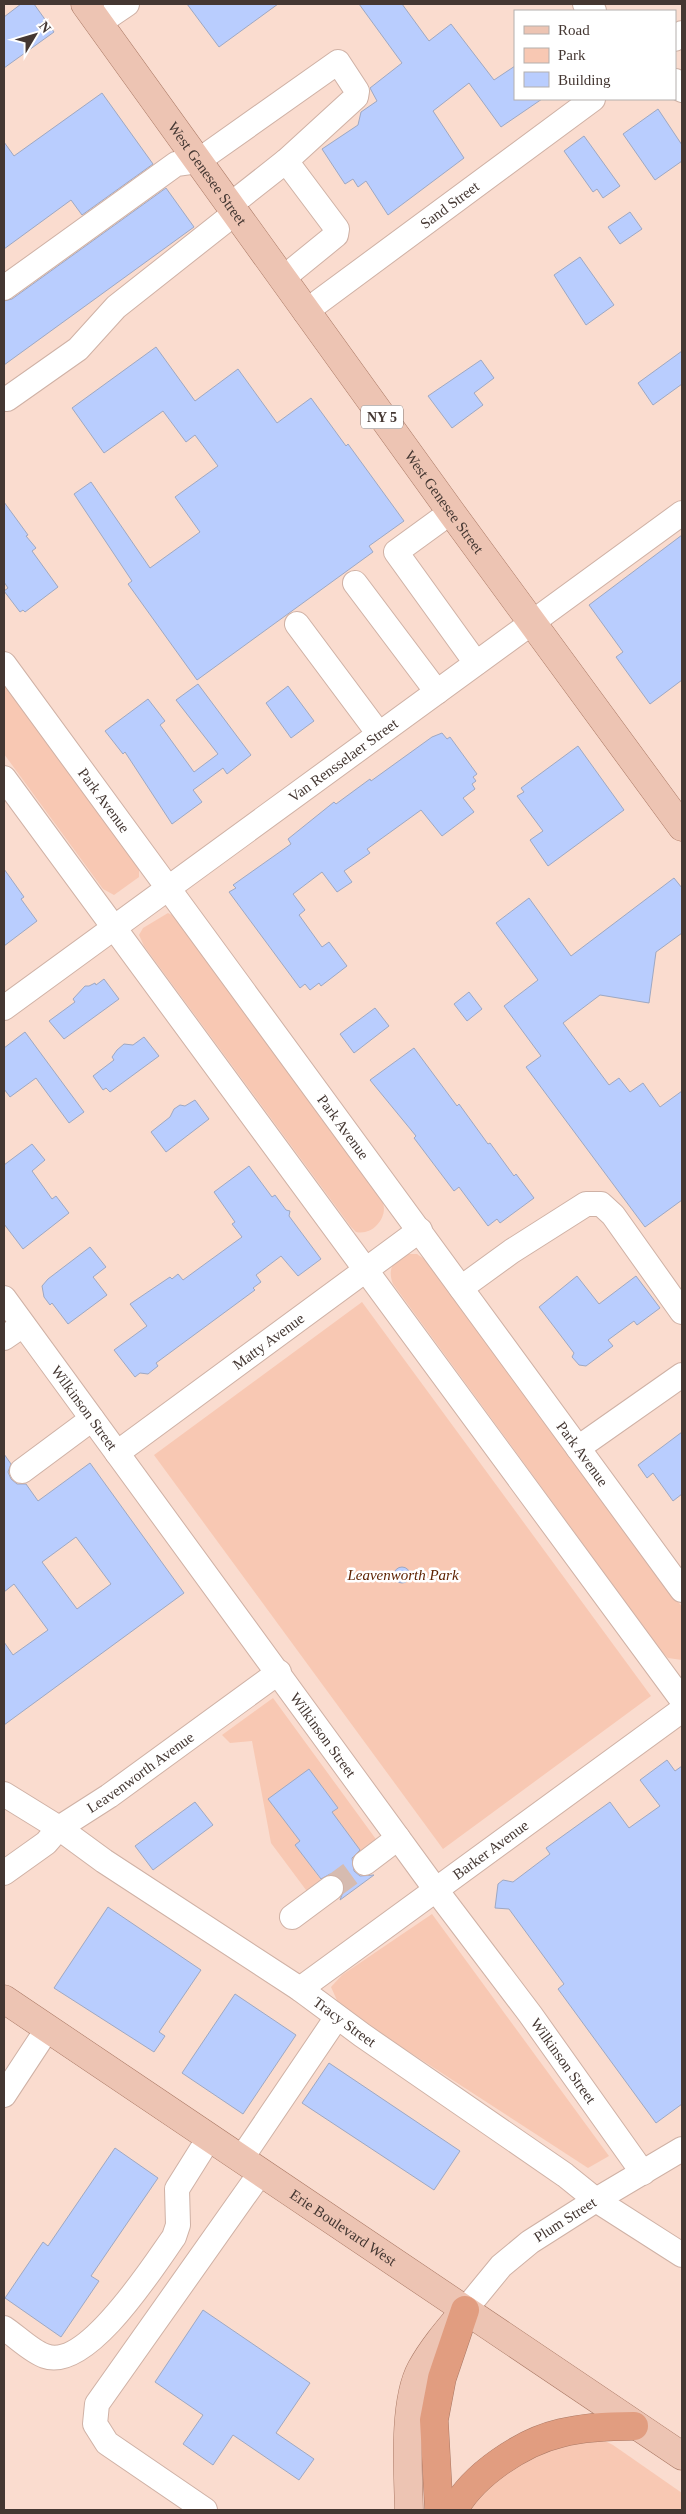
<svg xmlns="http://www.w3.org/2000/svg" width="686" height="2514" font-family="'Times New Roman',serif">
<style>
.green{fill:#f8c8b3}
.building{fill:#b9cdfe;stroke:#9ea8c2;fill-rule:evenodd}
.lines{fill:none;stroke-linecap:round;stroke-linejoin:round}
.minor-tunnel{stroke:#d6bbb0;stroke-width:24;stroke-dasharray:24 12;stroke-linecap:butt}
.minor-casing{stroke:#cfb1a5;stroke-width:26}
.major-casing{stroke:#aa7965;stroke-width:29}
.highway-casing{stroke:#aa7965;stroke-width:29}
.minor{stroke:#fff;stroke-width:24}
.major{stroke:#edc4b3;stroke-width:28}
.highway{stroke:#e19d80;stroke-width:28}
.labels{text-anchor:middle;dominant-baseline:central;stroke-width:5;stroke-linejoin:round;paint-order:stroke}
.shield{fill:#fff;stroke:#7c7370;stroke-width:1}
.shield-label{font-size:14px;font-weight:bold;fill:#443732}
.street-label{font-size:15px;fill:#443732;stroke:#fff}
.park-label{font-size:15px;font-style:italic;fill:#5e2302;stroke:#fff}
</style>
<rect width="100%" height="100%" fill="#fadccf"/>
<g class="green">
<polygon points="4,683 139,867 139,877 114,895 103,889 4,754"/>
<path d="M168,913L176,917L383,1203C388,1218 372,1236 356,1232L351,1227L144,946L139,935L143,928Z"/>
<path d="M408,1254H417L431,1264L682,1607V1660L668,1658L662,1652L393,1284C387,1269 393,1259 408,1254Z"/>
<polygon points="362,1302 651,1696 443,1849 154,1455"/>
<polygon points="273,1698 378,1842 362,1854 335,1817 328,1815 337,1808 269,1799 297,1837 303,1839 296,1845 323,1883 309,1894 271,1843 252,1741 230,1743 222,1735"/>
<polygon points="432,1914 609,2156 588,2168 340,2007 331,1987 342,1975"/>
<polygon points="564,2441 605,2441 613,2445 682,2493 682,2509 463,2510 504,2469"/>
</g>
<g class="building">
<polygon points="21,4 34,4 54,32 4,68 4,17"/>
<polygon points="187,4 278,4 219,47"/>
<polygon points="359,4 402,4 429,41 451,24 494,80 515,66 515,99 542,99 501,127 469,83 433,111 464,158 388,215 366,181 358,187 353,179 345,184 322,149 358,125 361,112 377,101 370,88 402,63"/>
<polygon points="102,93 153,164 82,215 71,200 4,249 4,142 14,156"/>
<polygon points="658,109 682,145 682,161 655,180 623,134"/>
<polygon points="584,136 620,186 603,198 597,189 593,192 564,151"/>
<polygon points="166,188 194,227 4,365 4,301 12,299"/>
<polygon points="630,212 642,229 620,244 608,227"/>
<polygon points="580,257 614,305 586,325 554,275"/>
<polygon points="156,347 195,401 238,369 277,423 311,398 346,446 348,444 404,521 369,546 373,552 197,680 128,584 132,581 74,494 91,482 150,568 200,532 175,497 218,466 195,435 186,442 163,411 104,453 72,408"/>
<polygon points="682,351 682,384 653,405 638,383"/>
<polygon points="481,360 494,378 474,393 483,405 452,428 428,396"/>
<polygon points="4,502 28,535 26,536 36,548 32,551 58,587 25,612 23,610 20,612 4,591 8,588 4,582"/>
<polygon points="682,535 682,680 650,704 616,657 623,652 589,605"/>
<polygon points="198,684 251,755 227,774 223,768 193,790 202,802 172,824 125,752 123,754 105,731 148,699 165,721 160,725 194,772 218,754 176,700"/>
<polygon points="288,686 314,721 291,738 266,703"/>
<polygon points="442,733 447,739 450,737 477,774 473,777 476,781 472,784 475,789 463,798 474,812 442,836 421,810 367,849 370,853 344,871 352,882 337,892 322,872 293,894 305,910 299,915 322,947 329,942 347,966 321,986 319,983 310,990 305,984 300,988 229,892 236,888 233,885 291,844 288,839 334,802 336,804 370,779 371,781 432,737"/>
<polygon points="578,746 624,810 548,866 530,840 543,831 517,796 524,792 521,788"/>
<polygon points="4,869 24,897 21,899 37,921 4,946"/>
<polygon points="674,878 682,888 682,933 656,952 649,1003 600,995 563,1023 609,1085 619,1078 630,1092 643,1083 660,1107 682,1091 682,1200 645,1227 526,1067 541,1056 504,1006 538,980 496,923 529,898 571,956"/>
<polygon points="104,979 119,999 64,1039 49,1021 75,1002 73,999 85,986 89,986 95,983 96,985"/>
<polygon points="469,992 482,1009 467,1021 454,1004"/>
<polygon points="375,1008 389,1026 354,1053 340,1034"/>
<polygon points="25,1032 84,1112 69,1123 36,1078 10,1097 4,1089 4,1048"/>
<polygon points="144,1037 159,1056 110,1092 106,1088 103,1090 93,1076 114,1060 112,1057 117,1050 124,1044 133,1045"/>
<polygon points="414,1048 457,1106 459,1104 488,1144 490,1143 514,1176 516,1174 534,1198 500,1223 497,1219 488,1226 459,1187 454,1191 414,1138 416,1136 370,1080"/>
<polygon points="195,1100 209,1119 166,1152 151,1132 170,1117 174,1109 180,1105 185,1106"/>
<polygon points="32,1144 45,1160 32,1171 52,1199 56,1196 69,1213 23,1249 4,1224 4,1165"/>
<polygon points="249,1166 272,1197 275,1195 286,1210 290,1211 289,1216 321,1259 298,1276 281,1256 256,1275 261,1282 253,1288 255,1290 156,1363 158,1366 148,1374 140,1373 135,1377 114,1350 147,1326 130,1304 170,1277 172,1279 178,1274 183,1280 242,1237 232,1224 235,1222 214,1192"/>
<polygon points="90,1247 106,1267 93,1277 107,1295 68,1324 52,1303 50,1305 44,1297 42,1286 48,1279"/>
<polygon points="577,1276 599,1304 636,1276 660,1308 637,1325 634,1321 608,1340 613,1346 586,1366 579,1365 572,1357 574,1353 539,1307"/>
<polygon points="682,1432 682,1494 673,1501 653,1473 647,1478 638,1465"/>
<path d="M4,1454L11,1464L8,1472L11,1479L17,1484H26L38,1501L90,1463L184,1593L4,1725V1642L13,1655L48,1630L14,1584L4,1592ZM76,1537L111,1584L77,1609L42,1562Z"/>
<circle cx="402" cy="1575" r="8"/>
<polygon points="667,1760 675,1771 682,1766 682,2104 656,2123 558,1989 564,1984 509,1909 495,1908 498,1884 503,1880 513,1882 550,1854 546,1848 610,1802 629,1828 660,1806 640,1780"/>
<polygon points="309,1769 338,1808 332,1812 360,1850 352,1858 354,1871 360,1876 374,1875 340,1900 345,1887 342,1880 337,1876 330,1874 321,1879 295,1845 300,1841 268,1799"/>
<polygon points="195,1802 213,1825 153,1870 135,1846"/>
<polygon points="108,1907 201,1970 159,2032 165,2036 154,2052 54,1988"/>
<polygon points="235,1994 296,2035 243,2114 182,2073"/>
<polygon points="329,2063 460,2151 434,2190 302,2103"/>
<polygon points="115,2148 158,2178 91,2276 99,2281 61,2337 5,2298 43,2242 48,2246"/>
<polygon points="203,2310 310,2383 276,2433 314,2459 299,2480 233,2435 213,2465 183,2444 203,2415 155,2382"/>
</g>
<g class="lines">
<polyline class="minor-tunnel" points="331,1888 365,1863"/>
<defs>
<g id="minor">
<polyline points="585,4 594,11"/>
<polyline points="99,23 127,4"/>
<polyline points="675,39 682,33"/>
<polyline points="675,81 682,90"/>
<polyline points="229,206 286,161 337,229 336,235 282,279"/>
<polyline points="4,288 176,164 198,161 338,62 357,91 356,97 286,161"/>
<path id="s1" d="M305,312L593,99"/>
<polyline points="7,399 78,349 116,307 235,213"/>
<polyline points="451,512 396,552 476,663"/>
<polyline points="355,583 437,692"/>
<polyline points="297,624 379,734"/>
<path id="s2" d="M4,664L682,1590"/>
<polyline points="4,778 682,1700"/>
<path id="s3" d="M4,1008L682,513"/>
<polyline points="461,1288 512,1251 586,1204 601,1204 613,1215 682,1312"/>
<path id="s4" d="M4,1298L436,1890L530,2014L643,2173"/>
<polyline points="4,1338 23,1325"/>
<polyline points="578,1448 682,1375"/>
<path id="s5" d="M117,1453L420,1230"/>
<polyline points="22,1471 92,1419"/>
<path id="s6" d="M4,1794L59,1828L104,1861L300,1989L362,2035L565,2175L596,2200L682,2255"/>
<polyline points="365,1863 398,1838"/>
<path id="s7" d="M4,1873L46,1843L59,1828L109,1796L279,1672"/>
<polyline points="292,1917 331,1888"/>
<path id="s8" d="M300,1989L682,1710"/>
<polyline points="4,2095 48,2028"/>
<polyline points="241,2159 337,2017"/>
<path id="s9" d="M465,2310L501,2266L530,2242L596,2200L682,2149"/>
<path d="M4,2328C15,2335 32,2352 45,2356C87,2372 154,2265 174,2237L178,2225L177,2189L209,2138"/>
<polyline points="205,2510 107,2443 95,2424 97,2404 261,2172"/>
</g>
<g id="major">
<path id="s10" d="M85,4L451,512L682,827"/>
<path id="s11" d="M4,1999L682,2456"/>
<path d="M409,2510C408,2472 403,2402 421,2369C433,2347 449,2329 465,2310"/>
</g>
<g id="highway">
<polyline points="439,2510 434,2420 442,2378 465,2310"/>
<path d="M454,2510C473,2475 522,2442 561,2433C585,2427 609,2426 634,2426"/>
</g>
</defs>
<use href="#minor" class="minor-casing"/>
<use href="#major" class="major-casing"/>
<use href="#highway" class="highway-casing"/>
<use href="#minor" class="minor"/>
<use href="#major" class="major"/>
<use href="#highway" class="highway"/>
</g>
<g class="labels">
<rect class="shield" x="361" y="405.5" width="42" height="23" rx="4"/>
<g class="shield-label">
<text x="382" y="417">NY 5</text>
</g>
<g class="street-label">
<text stroke="none"><textPath href="#s10" startOffset="209">West Genesee Street</textPath></text>
<text stroke="none"><textPath href="#s1" startOffset="180">Sand Street</textPath></text>
<text stroke="none"><textPath href="#s10" startOffset="614">West Genesee Street</textPath></text>
<text stroke="none"><textPath href="#s3" startOffset="420">Van Rensselaer Street</textPath></text>
<text stroke="none"><textPath href="#s2" startOffset="169">Park Avenue</textPath></text>
<text stroke="none"><textPath href="#s2" startOffset="574">Park Avenue</textPath></text>
<text stroke="none"><textPath href="#s5" startOffset="188">Matty Avenue</textPath></text>
<text stroke="none"><textPath href="#s4" startOffset="136">Wilkinson Street</textPath></text>
<text stroke="none"><textPath href="#s2" startOffset="979">Park Avenue</textPath></text>
<text stroke="none"><textPath href="#s4" startOffset="541">Wilkinson Street</textPath></text>
<text stroke="none"><textPath href="#s7" startOffset="170">Leavenworth Avenue</textPath></text>
<text stroke="none"><textPath href="#s8" startOffset="236">Barker Avenue</textPath></text>
<text stroke="none"><textPath href="#s6" startOffset="410">Tracy Street</textPath></text>
<text stroke="none"><textPath href="#s4" startOffset="946">Wilkinson Street</textPath></text>
<text stroke="none"><textPath href="#s9" startOffset="136">Plum Street</textPath></text>
<text stroke="none"><textPath href="#s11" startOffset="409">Erie Boulevard West</textPath></text>
</g>
<g class="park-label">
<text x="403" y="1575">Leavenworth Park</text>
</g>
</g>
<rect width="686" height="2514" fill="none" stroke="#443732" stroke-width="10"/>
<rect x="514" y="10" width="162" height="90" fill="#ffffff" stroke="#b4afad"/>
<rect x="524" y="26" width="25" height="8" fill="#edc4b3" stroke="#b4afad"/>
<text x="558" y="35" font-size="15" fill="#443732">Road</text>
<rect x="524" y="48" width="25" height="15" fill="#f8c8b3" stroke="#b4afad"/>
<text x="558" y="60" font-size="15" fill="#443732">Park</text>
<rect x="524" y="72" width="25" height="15" fill="#b9cdfe" stroke="#b4afad"/>
<text x="558" y="85" font-size="15" fill="#443732">Building</text>
<g transform="translate(35 35) rotate(52)" stroke="#ffffff" stroke-width="4" paint-order="stroke">
<path d="M0-4L9 19L0 12L-9 19Z" fill="#443732"/>
<text y="-8" font-size="14" font-weight="bold" text-anchor="middle" fill="#443732">N</text>
</g>
</svg>
